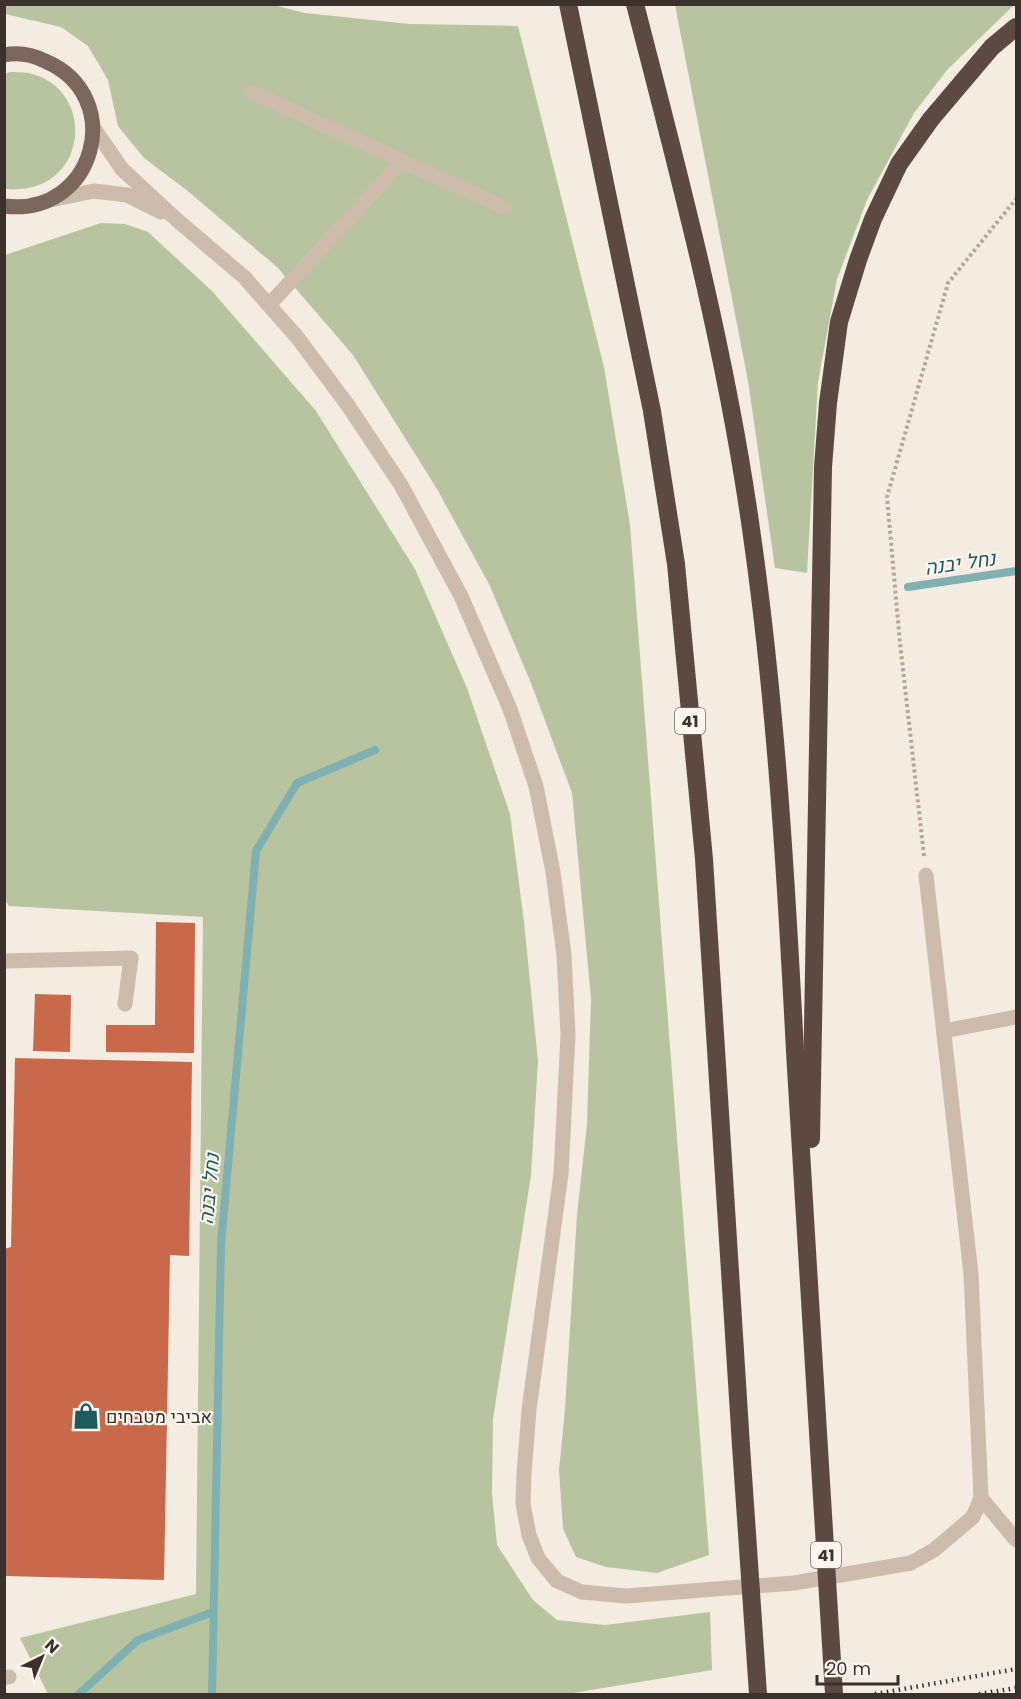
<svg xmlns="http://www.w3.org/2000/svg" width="1021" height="1699" font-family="Poppins,Heebo,sans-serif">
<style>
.green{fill:#b8c4a0}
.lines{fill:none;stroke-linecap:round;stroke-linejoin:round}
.stream{stroke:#7fb0b2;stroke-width:8}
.building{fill:#c8694b}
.path{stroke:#b9a596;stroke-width:4;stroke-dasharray:3 3;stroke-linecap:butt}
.minor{stroke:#cdbbac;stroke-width:15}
.major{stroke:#7d675c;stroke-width:15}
.highway{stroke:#5c4a42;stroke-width:18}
.rail{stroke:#3b302b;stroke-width:4.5;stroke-dasharray:1.5 4.5;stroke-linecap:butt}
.highway-bridge{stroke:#5c4a42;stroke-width:18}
.labels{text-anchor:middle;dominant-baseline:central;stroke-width:4.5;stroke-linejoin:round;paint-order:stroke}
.shield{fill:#fbf5ee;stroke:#756b66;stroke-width:1.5}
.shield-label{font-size:16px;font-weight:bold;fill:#3b302b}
.poi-label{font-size:18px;fill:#3b302b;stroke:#fbf5ee;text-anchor:start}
.water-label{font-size:20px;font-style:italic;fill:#1f5a5e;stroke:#fbf5ee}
</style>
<rect width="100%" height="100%" fill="#f4ebe1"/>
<g class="green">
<polygon points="5,4 269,4 305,13 410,24 518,26 604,367 630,525 709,1555 657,1573 606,1567 576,1557 563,1529 559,1470 565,1409 577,1215 587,1124 591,999 572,793 531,683 489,584 437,489 353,355 278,268 189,192 144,158 118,126 108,80 88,46 61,27 5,14"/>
<polygon points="675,5 1014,5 947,70 914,113 867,200 837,279 818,382 807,573 775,568 748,381"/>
<path d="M10,72C15,72 22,72 28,73C98,87 90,197 5,189L4,74Z"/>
<polygon points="101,223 125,224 148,232 212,291 316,411 415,569 467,688 510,814 524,922 538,1061 531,1175 493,1419 492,1493 497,1545 533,1600 557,1620 605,1625 710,1612 712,1670 567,1694 48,1694 20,1638 196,1594 203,917 9,906 5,900 5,255"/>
</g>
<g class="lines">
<g class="stream">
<polyline points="908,587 1016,571"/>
<polyline points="79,1694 138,1640 213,1612"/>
<polyline points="212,1694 221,1244 256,851 297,783 375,750"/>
</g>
</g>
<g class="building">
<polygon points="156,922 195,923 194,1053 106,1052 106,1025 155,1025"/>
<polygon points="35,994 71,995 70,1052 33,1051"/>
<polygon points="15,1058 192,1062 189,1256 170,1255 164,1580 4,1576 4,1249 11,1247"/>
</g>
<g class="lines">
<polyline class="path" points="924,856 900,643 887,497 948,283 1016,199"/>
<g class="minor">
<polyline points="251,92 505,208"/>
<polyline points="93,127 122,169 177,220 244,277 297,337 347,404 401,485 461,596 510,709 536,786 553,872 564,955 568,1035 561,1174 529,1410 524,1474 523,1504 529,1535 538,1558 557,1581 582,1592 626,1596 794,1583 911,1563 934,1550 973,1517 981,1498 971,1274 926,875"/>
<polyline points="51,200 94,191 127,195 161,212"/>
<polyline points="269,305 402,161"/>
<polyline points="4,961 131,958 125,1004"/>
<polyline points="944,1031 1016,1017"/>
<polyline points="981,1498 1016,1540"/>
<polyline points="4,1678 9,1677"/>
</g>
<path class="major" d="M4,55C18,52 33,55 45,61C128,96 95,218 4,206"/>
<g class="highway">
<polyline points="568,4 652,411 676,564 704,859 741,1446"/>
<path d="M635,4C680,178 726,351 751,529C776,702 786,877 795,1051C802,1173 810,1295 817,1416"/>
<polyline points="811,1139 823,467 828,403 839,322 858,260 873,219 899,164 931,119 992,47 1016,27"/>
</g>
<g class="rail">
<polyline points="875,1694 1016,1669"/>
<polyline points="979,1694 1016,1688"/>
</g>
<g class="highway-bridge">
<polyline points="817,1416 834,1694"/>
<polyline points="741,1446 758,1694"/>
</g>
</g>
<defs>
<symbol id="shop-bare" viewBox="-9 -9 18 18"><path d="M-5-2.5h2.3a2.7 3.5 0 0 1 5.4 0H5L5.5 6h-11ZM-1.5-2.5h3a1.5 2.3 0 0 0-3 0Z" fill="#1f5a5e" stroke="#fbf5ee" stroke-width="2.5" paint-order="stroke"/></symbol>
</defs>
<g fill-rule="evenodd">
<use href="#shop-bare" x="67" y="1397" width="38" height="38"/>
</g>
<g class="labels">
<g class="shield">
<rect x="675" y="708" width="30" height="26" rx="4.5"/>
<rect x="811" y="1542" width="30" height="26" rx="4.5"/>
</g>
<g class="shield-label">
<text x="690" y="721">41</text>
<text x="826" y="1555">41</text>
</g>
<g class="poi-label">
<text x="106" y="1416">אביבי מטבחים</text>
</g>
<g class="water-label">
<text transform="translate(960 563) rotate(-8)">נחל יבנה</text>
<text transform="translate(209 1189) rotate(-85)">נחל יבנה</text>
</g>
</g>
<rect width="1021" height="1699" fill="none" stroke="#3b302b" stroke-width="12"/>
<g transform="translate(42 1657) rotate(43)" stroke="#fbf5ee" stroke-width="4.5" paint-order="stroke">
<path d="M0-4.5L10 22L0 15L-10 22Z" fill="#3b302b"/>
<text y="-9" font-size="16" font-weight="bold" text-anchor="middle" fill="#3b302b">N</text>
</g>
<path d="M817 1675v9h81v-9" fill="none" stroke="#3b302b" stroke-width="3"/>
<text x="826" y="1675" font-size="18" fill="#3b302b" stroke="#fbf5ee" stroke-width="4.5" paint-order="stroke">20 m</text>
</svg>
